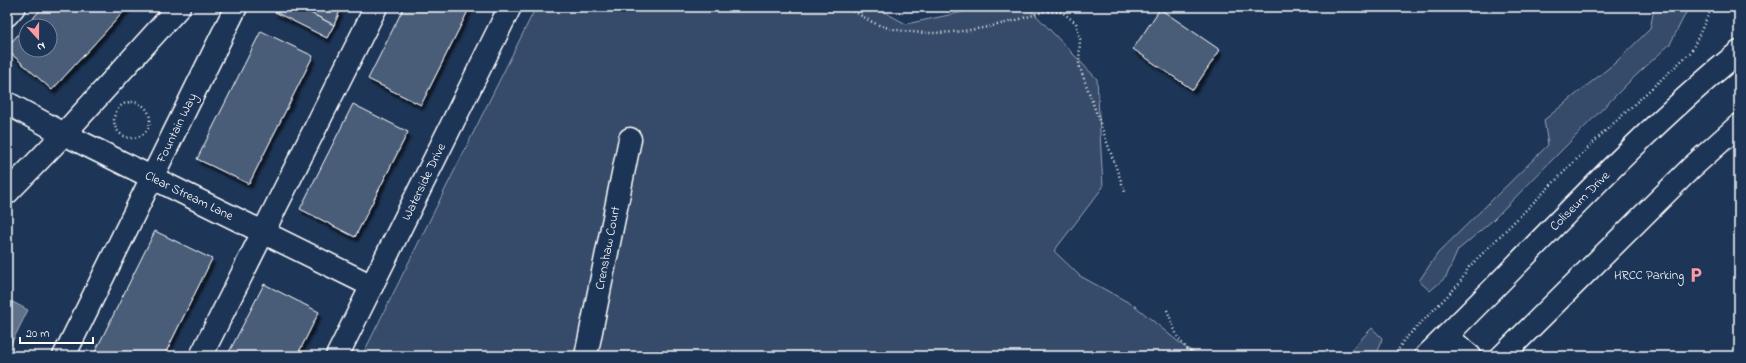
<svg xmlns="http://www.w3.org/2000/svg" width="1746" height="363" font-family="'Indie Flower',sans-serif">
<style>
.green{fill:#364b69;stroke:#9aa5b4}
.water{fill:#617289;stroke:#a0aab8}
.building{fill:#4a5d79;stroke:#fff;filter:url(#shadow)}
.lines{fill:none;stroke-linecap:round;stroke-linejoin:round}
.minor-casing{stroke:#fff;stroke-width:25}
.path{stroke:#fff;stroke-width:2.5;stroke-dasharray:1 3;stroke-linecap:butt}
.minor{stroke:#1d3557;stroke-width:22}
.labels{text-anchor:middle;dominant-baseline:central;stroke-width:4;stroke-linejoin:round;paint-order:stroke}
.street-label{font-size:13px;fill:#fff;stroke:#1d3557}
.poi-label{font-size:13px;fill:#fff;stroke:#1d3557;text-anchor:end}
</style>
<defs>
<filter id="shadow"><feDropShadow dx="2.5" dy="4.5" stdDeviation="1" flood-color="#0009"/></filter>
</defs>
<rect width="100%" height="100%" fill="#1d3557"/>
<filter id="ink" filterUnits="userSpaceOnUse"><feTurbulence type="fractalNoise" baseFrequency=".025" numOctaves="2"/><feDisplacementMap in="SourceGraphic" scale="8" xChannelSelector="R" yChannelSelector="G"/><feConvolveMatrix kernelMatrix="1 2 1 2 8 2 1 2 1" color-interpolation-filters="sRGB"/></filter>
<g filter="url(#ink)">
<g class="green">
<polygon points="536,7 875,7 906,24 987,7 1028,7 1097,79 1103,187 1054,251 1080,276 1135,306 1182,345 1199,356 362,356"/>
<polygon points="1657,7 1689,7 1670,44 1629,82 1493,220 1458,250 1446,277 1430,291 1419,281 1438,253 1548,145 1544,120 1615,63 1650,29 1654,9"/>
<polygon points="1372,328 1382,338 1379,349 1372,356 1345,356"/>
</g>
<polygon class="water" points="7,299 28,310 7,352"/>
<g class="building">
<polygon points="43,7 128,7 52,90 7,50 7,47 26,26 26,50 50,50 50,26 26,26"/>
<polygon points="277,7 309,7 307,11 334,25 327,38 275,12"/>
<polygon points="309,7 331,7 340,11 334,25 307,11"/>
<polygon points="404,7 470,7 421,105 368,79"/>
<polygon points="1160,9 1220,50 1193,90 1133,49"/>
<polygon points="261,31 313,56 249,184 197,159"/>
<polygon points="353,104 408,132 355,237 300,209"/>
<polygon points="155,231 212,259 164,356 93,356"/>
<polygon points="264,284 319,312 297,356 227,356"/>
</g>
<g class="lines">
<defs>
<g id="minor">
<polyline points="7,15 14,7"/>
<polyline points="7,103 64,134 372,286"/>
<polyline points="7,193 64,134 179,7"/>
<polyline points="1447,336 1470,356"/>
<polyline points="64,356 236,7"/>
<polyline points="201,356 376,7"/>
<polyline points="337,356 510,7"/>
<polyline points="586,356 630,139"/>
<path d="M1426,356C1530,255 1626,144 1739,52"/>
<polyline points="1502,356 1691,168 1739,125"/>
</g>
</defs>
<use href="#minor" class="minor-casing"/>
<g class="path">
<path d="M847,7C859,14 871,23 885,27C938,42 1006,26 1056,7"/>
<polyline points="1048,11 1062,12 1076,23 1080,39 1079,65 1125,192"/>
<circle cx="132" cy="120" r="18"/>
<polyline points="1167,310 1178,338 1193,356"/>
<polyline points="1395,356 1403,341 1459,284 1469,267 1602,134 1691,52 1712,7"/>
</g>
<use href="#minor" class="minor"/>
</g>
</g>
<defs>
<symbol id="parking-bare" viewBox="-9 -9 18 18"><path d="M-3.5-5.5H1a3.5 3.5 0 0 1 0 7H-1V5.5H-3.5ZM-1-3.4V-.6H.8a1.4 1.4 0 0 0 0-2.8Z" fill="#ff9aa2" stroke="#1d3557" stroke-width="2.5" paint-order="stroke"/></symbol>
</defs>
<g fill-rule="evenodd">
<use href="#parking-bare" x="1685" y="264" width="22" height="22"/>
</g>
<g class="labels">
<g class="street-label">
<text transform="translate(177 128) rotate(-64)">Fountain Way</text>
<text transform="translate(424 182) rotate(-64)">Waterside Drive</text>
<text transform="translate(189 196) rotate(26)">Clear Stream Lane</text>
<text transform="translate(1580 201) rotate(-45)">Coliseum Drive</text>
<text transform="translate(608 248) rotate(-79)">Crenshaw Court</text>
</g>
<g class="poi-label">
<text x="1684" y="275">HRCC Parking</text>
</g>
</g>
<rect width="1746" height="363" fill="none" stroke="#1d3557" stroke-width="24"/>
<rect x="12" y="12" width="1722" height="339" fill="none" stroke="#fff" stroke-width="1.5" filter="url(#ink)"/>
<g transform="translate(38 38) rotate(159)"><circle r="19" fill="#1d3557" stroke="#77869a"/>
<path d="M0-3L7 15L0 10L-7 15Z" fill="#ff9aa2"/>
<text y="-6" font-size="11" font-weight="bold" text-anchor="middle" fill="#ffffff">N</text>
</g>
<path d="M20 337v6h73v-6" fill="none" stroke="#ffffff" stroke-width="2"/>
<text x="26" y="337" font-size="12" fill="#ffffff" stroke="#1d3557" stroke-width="3" paint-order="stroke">20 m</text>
</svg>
